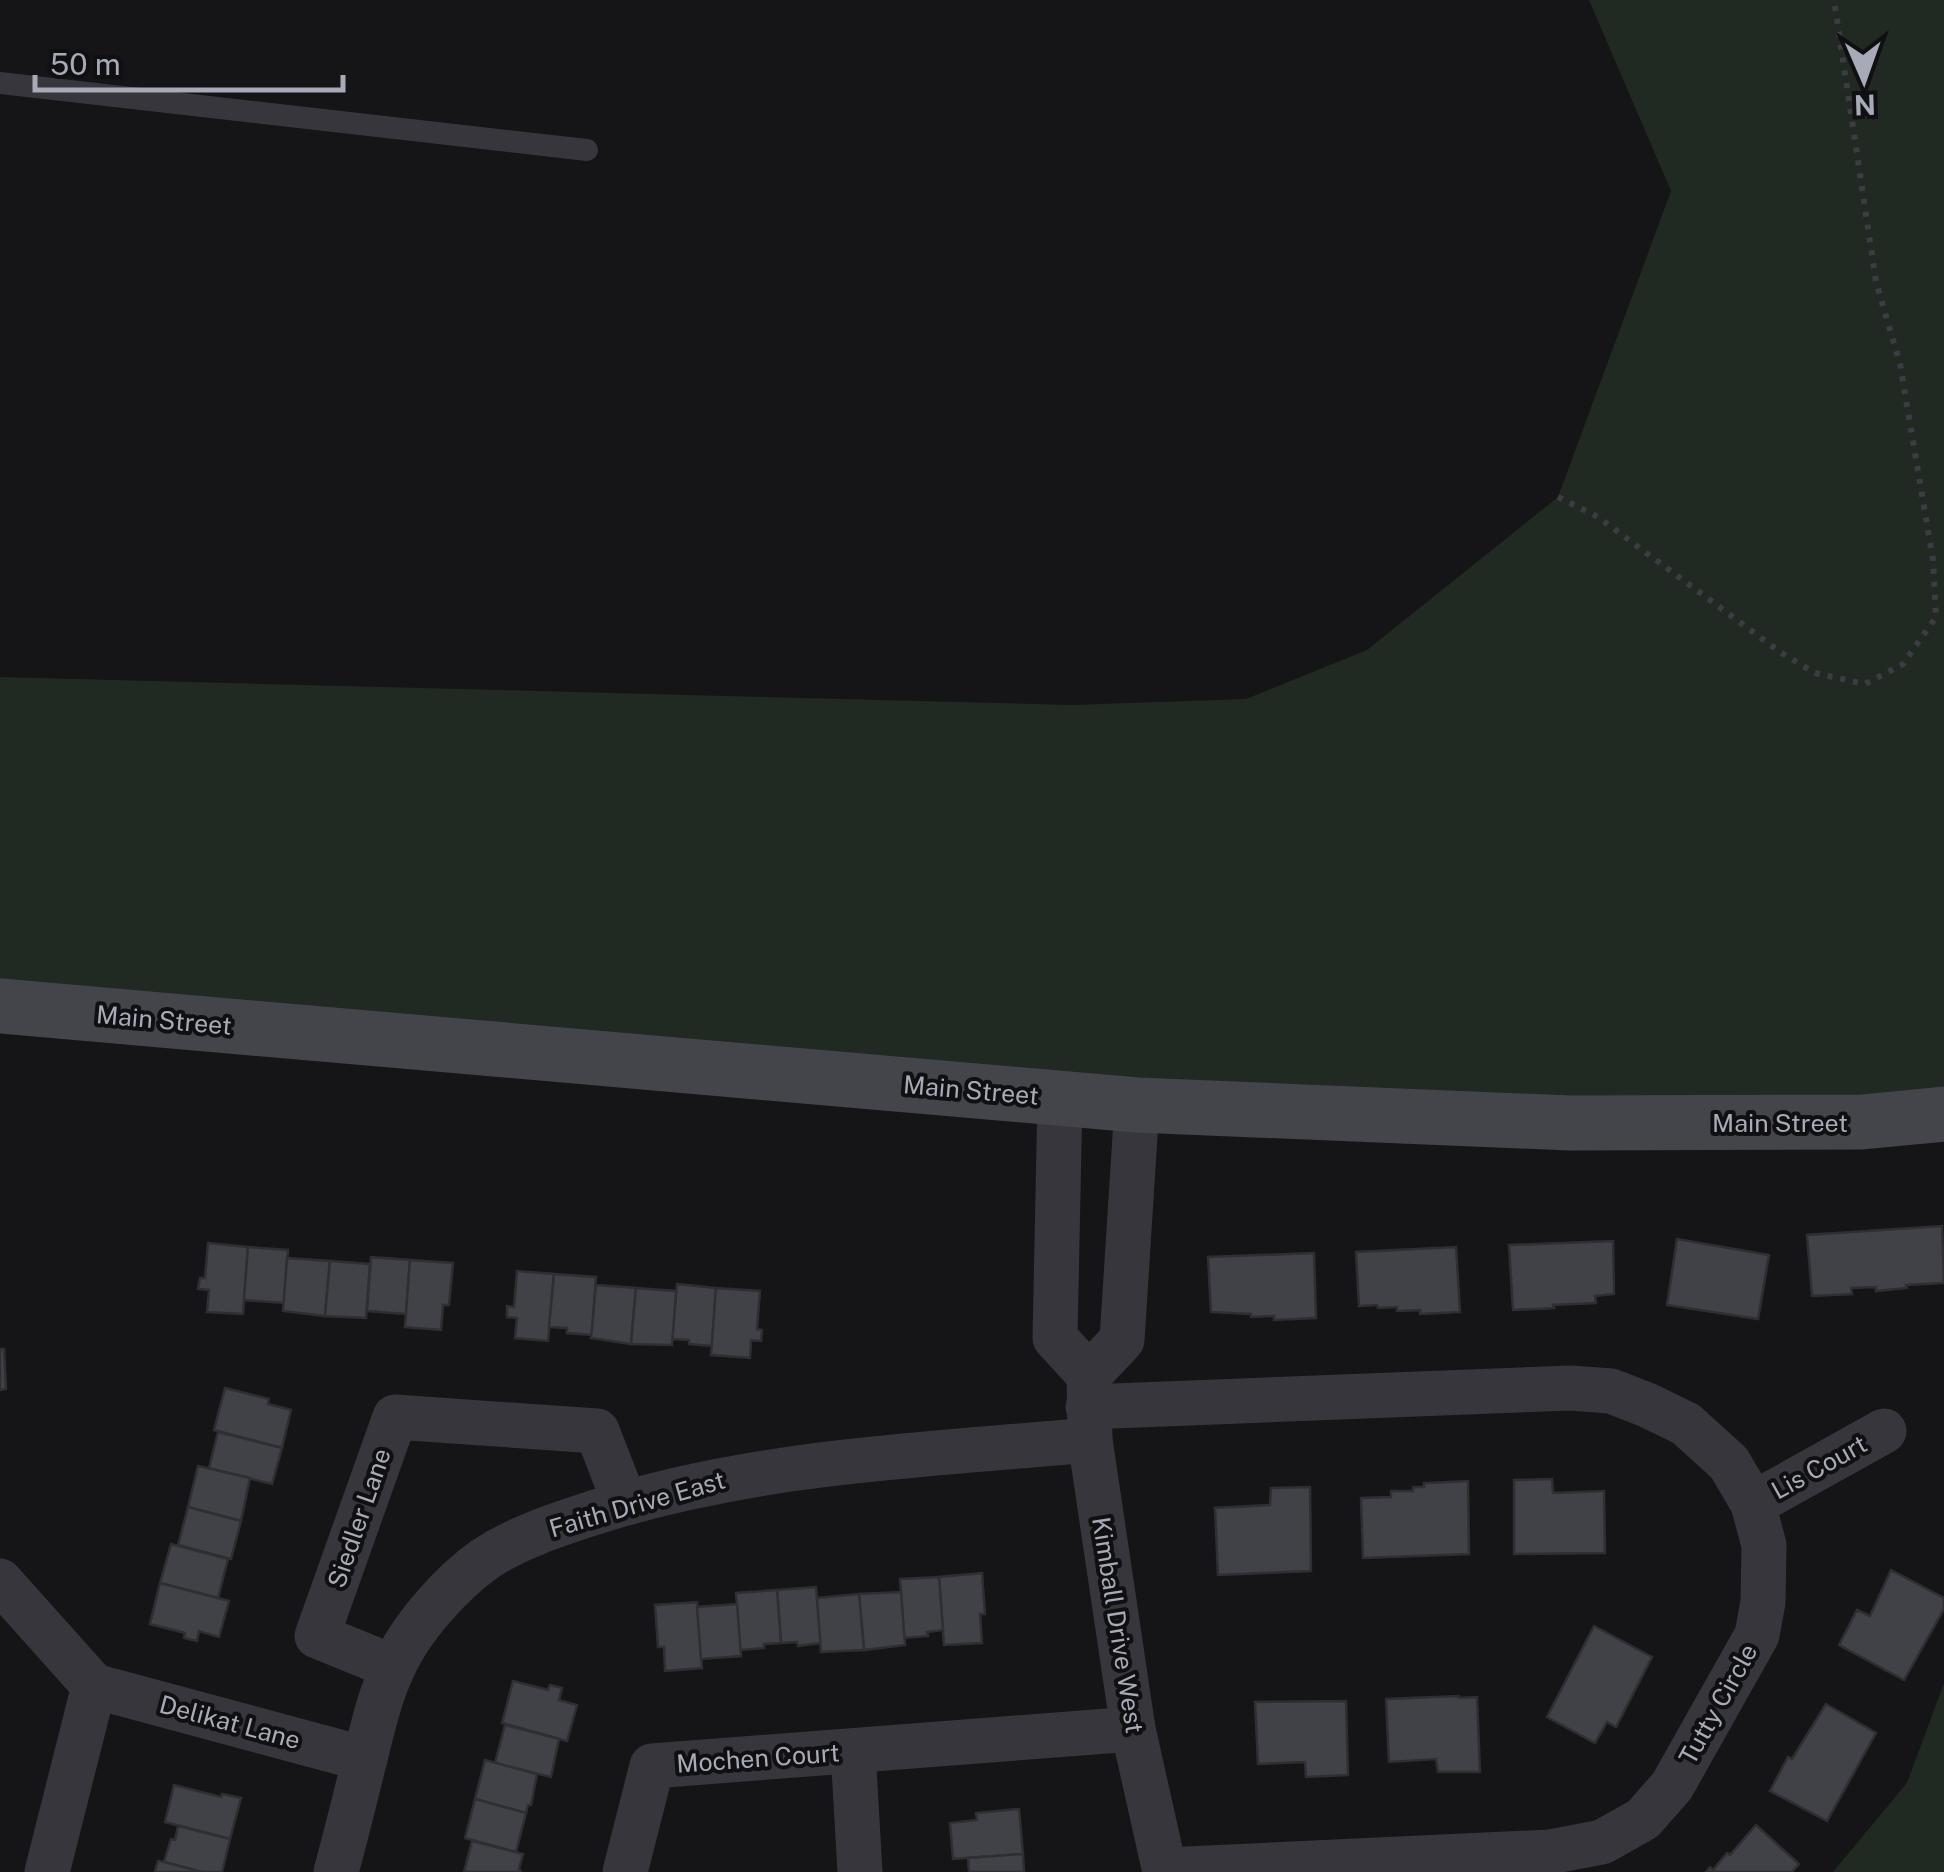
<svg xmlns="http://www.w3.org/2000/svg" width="1944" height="1872" font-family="'Public Sans',sans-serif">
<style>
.green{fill:#212923}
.building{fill:#414247;stroke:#2f2f33;stroke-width:2.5}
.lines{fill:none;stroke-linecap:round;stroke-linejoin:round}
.path{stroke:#3c3d43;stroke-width:6;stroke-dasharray:5 8;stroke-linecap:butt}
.service{stroke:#36363c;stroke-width:22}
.minor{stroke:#36363c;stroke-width:45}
.secondary{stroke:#44454b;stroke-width:55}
.labels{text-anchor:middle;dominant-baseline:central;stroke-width:8;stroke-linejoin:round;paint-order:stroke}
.street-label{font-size:25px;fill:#a7aab7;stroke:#101012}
</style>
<rect width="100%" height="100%" fill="#151517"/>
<g class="green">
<polygon points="1589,0 1944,0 1944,1114 1570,1123 0,1006 0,677 1073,705 1246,699 1367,650 1558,497 1671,191"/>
<polygon points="1944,1683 1944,1872 1833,1872 1907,1783"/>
</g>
<g class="building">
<polygon points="1942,1226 1944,1283 1906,1285 1907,1288 1876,1291 1876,1287 1851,1288 1852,1294 1812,1296 1807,1235"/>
<polygon points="1677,1239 1769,1255 1758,1319 1667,1305"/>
<polygon points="1613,1241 1614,1294 1595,1296 1596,1303 1553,1305 1554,1308 1513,1310 1509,1245"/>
<polygon points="208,1243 248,1247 243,1314 207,1312 209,1290 198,1289 200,1278 205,1278"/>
<polygon points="248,1247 288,1250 284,1303 244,1300"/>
<polygon points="1456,1247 1460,1312 1420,1314 1420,1310 1397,1311 1397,1307 1378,1308 1377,1305 1359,1306 1356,1252"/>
<polygon points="1314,1253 1316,1318 1274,1320 1274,1316 1251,1317 1251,1314 1211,1312 1208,1257"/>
<polygon points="371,1257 410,1260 406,1314 367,1311"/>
<polygon points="287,1258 330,1261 325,1316 283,1311"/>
<polygon points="410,1260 453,1263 449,1305 443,1305 441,1330 405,1327"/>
<polygon points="330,1261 370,1264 366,1318 325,1316"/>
<polygon points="517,1271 554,1274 548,1341 515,1338 517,1318 507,1317 507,1306 514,1307"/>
<polygon points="554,1274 596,1277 592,1335 567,1333 567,1328 549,1327"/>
<polygon points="677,1284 716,1288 712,1346 689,1344 689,1340 672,1339"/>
<polygon points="596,1285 636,1288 631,1344 591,1338"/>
<polygon points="636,1288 676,1291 672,1345 631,1344"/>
<polygon points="716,1288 760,1291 757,1329 762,1330 761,1341 751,1340 750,1358 711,1355"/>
<polygon points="0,1349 4,1349 6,1389 0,1390"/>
<polygon points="225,1388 269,1399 268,1404 291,1410 282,1448 214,1430"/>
<polygon points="218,1432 282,1448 272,1484 209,1468"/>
<polygon points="198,1466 250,1478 241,1521 188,1507"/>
<polygon points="1552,1479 1553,1493 1604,1491 1605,1553 1514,1554 1514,1480"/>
<polygon points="1468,1481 1469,1554 1363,1558 1361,1498 1391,1497 1391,1491 1413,1491 1413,1487 1424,1487 1424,1483 1428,1483"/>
<polygon points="1310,1487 1311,1571 1218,1575 1215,1508 1270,1505 1271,1488"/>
<polygon points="188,1507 241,1521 231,1559 178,1545"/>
<polygon points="171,1544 228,1559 218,1598 160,1583"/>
<polygon points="1891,1570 1944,1598 1944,1609 1904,1680 1839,1645 1857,1610 1870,1616"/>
<polygon points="982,1573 985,1614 980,1614 982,1643 944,1645 939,1577"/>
<polygon points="939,1577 943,1630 927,1632 928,1636 904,1638 900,1579"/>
<polygon points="160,1583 229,1601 219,1637 199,1631 197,1641 184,1638 185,1633 150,1624"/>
<polygon points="816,1587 821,1643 798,1646 797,1642 781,1643 777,1590"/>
<polygon points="777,1590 781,1643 764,1644 764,1648 740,1650 736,1593"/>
<polygon points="901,1592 905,1645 864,1650 859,1594"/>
<polygon points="859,1594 864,1650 821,1652 817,1598"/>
<polygon points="697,1602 702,1668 665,1671 664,1647 658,1647 655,1605"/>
<polygon points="737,1604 741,1656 701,1659 697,1607"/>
<polygon points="1594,1626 1652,1657 1616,1727 1607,1722 1595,1743 1547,1717"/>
<polygon points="513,1681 548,1690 550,1685 562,1688 559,1700 577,1705 567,1741 502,1723"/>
<polygon points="1459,1696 1459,1698 1477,1697 1480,1772 1438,1772 1436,1759 1389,1762 1386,1699"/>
<polygon points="1346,1701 1348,1775 1306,1777 1305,1762 1258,1764 1255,1702"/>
<polygon points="1826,1704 1876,1733 1827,1821 1770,1791 1788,1757 1792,1759"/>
<polygon points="505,1725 559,1739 551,1777 495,1763"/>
<polygon points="485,1760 537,1774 531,1805 528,1805 526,1813 475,1799"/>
<polygon points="174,1785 221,1797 222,1794 241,1798 230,1839 165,1822"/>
<polygon points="475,1799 526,1813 516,1852 465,1838"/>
<polygon points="1019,1809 1023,1854 953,1859 950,1823 977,1820 976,1813"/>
<polygon points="1756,1825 1799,1864 1792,1872 1706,1872 1710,1867 1713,1870 1727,1853 1730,1855"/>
<polygon points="178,1826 230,1839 222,1872 202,1872 164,1862 171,1839 175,1840"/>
<polygon points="472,1841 523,1854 519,1869 521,1872 464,1872"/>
<polygon points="1023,1854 1024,1872 969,1872 968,1858"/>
<polygon points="158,1861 164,1862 202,1872 155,1872"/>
</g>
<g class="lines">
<polyline class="path" points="1558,497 1598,517 1780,652 1815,673 1865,684 1903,664 1936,617 1933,560 1900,364 1876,282 1834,0"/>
<polyline class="service" points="0,83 587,150"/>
<g class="minor">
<polyline points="1060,1098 1055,1338 1089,1375"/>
<polyline points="1137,1105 1122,1340 1089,1375 1090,1440 1133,1729 1165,1872"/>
<polyline points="1088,1407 1570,1388 1611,1391 1647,1405 1686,1424 1729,1463 1753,1504 1764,1545 1763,1602 1757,1635 1672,1786 1643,1819 1602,1842 1549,1852 1165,1870"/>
<polyline points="1753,1504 1884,1431"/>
<polyline points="0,1581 94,1686 365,1759"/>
<polyline points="393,1667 317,1636 395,1417 597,1431 625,1503"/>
<polyline points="853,1751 860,1872"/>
<polyline points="47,1872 94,1686"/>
<path d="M336,1872C346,1835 355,1799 364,1762C372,1731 379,1697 393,1668C410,1629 451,1583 485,1559C518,1537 559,1524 596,1512C756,1461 924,1455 1090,1440"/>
<polyline points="625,1872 652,1766 1133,1729"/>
</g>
<polyline class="secondary" points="0,1006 1137,1105 1570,1123 1862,1122 1944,1114"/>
</g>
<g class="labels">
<g class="street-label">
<text transform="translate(164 1020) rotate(5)">Main Street</text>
<text transform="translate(971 1090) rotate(5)">Main Street</text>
<text x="1780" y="1123">Main Street</text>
<text transform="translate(1819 1467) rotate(-29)">Lis Court</text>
<text transform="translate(637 1504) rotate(-16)">Faith Drive East</text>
<text transform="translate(359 1518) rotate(-71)">Siedler Lane</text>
<text transform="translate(1118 1625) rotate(81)">Kimball Drive West</text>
<text transform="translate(1718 1704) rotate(-61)">Tutty Circle</text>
<text transform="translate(230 1722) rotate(15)">Delikat Lane</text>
<text transform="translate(758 1758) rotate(-4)">Mochen Court</text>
</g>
</g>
<g transform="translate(1864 80) rotate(178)" stroke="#101012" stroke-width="8" paint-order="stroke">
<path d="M0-8L18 38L0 25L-18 38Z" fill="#a7aab7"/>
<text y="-15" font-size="28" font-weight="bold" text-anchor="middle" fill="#a7aab7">N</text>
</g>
<path d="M35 75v15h308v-15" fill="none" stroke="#a7aab7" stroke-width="5"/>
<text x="50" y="75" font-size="30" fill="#a7aab7" stroke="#101012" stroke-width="8" paint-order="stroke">50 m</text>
</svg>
